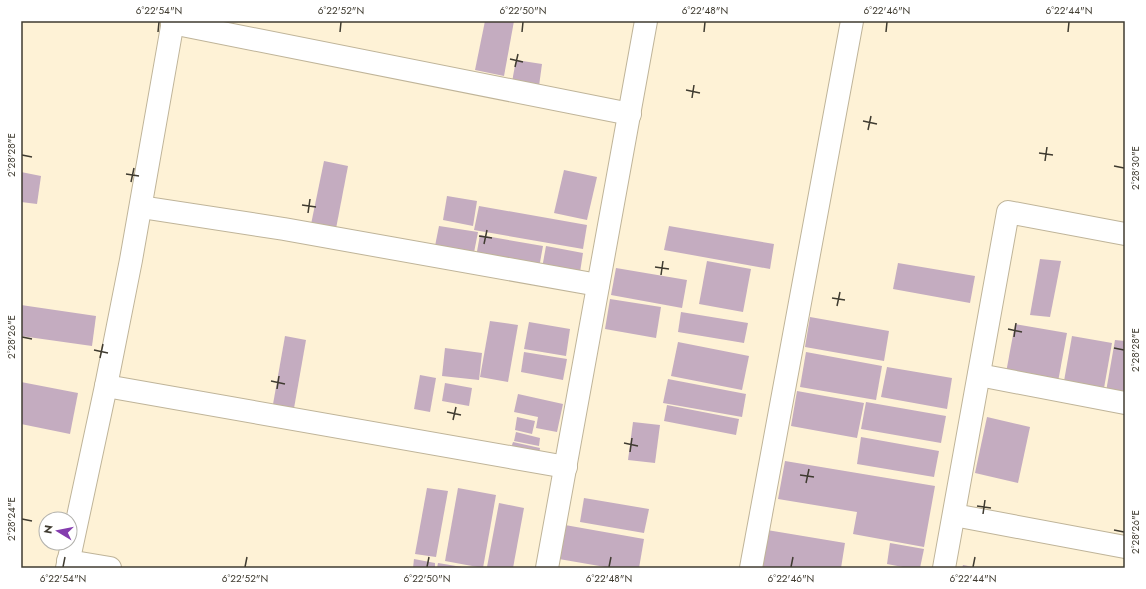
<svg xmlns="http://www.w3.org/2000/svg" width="1146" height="589" font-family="Jost,sans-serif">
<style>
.building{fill:#c4acc0}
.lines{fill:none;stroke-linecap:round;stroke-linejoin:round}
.minor-casing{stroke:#bfb499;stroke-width:24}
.minor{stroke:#fff;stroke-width:22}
.ticks{fill:none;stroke:#3f3b30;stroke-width:1.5}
.neatline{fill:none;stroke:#3f3b30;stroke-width:1.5}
.ticks-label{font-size:10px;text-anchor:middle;fill:#3f3b30}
</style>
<rect width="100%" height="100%" fill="#fef2d6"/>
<g class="building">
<polygon points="485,21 514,21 504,76 475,70"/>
<polygon points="516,60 542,64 539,86 512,82"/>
<polygon points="324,161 348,166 334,239 309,234"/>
<polygon points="564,170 597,177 587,220 554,213"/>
<polygon points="21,172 41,176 37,204 21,202"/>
<polygon points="447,196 477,201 473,226 443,220"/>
<polygon points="479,206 587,225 583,249 474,230"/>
<polygon points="439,226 478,232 470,273 431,266"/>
<polygon points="669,226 774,244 770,269 664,250"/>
<polygon points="480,235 543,246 536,284 473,273"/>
<polygon points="546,246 583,253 577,291 539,285"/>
<polygon points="1040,259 1061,261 1050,317 1030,315"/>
<polygon points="707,261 751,269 743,312 699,304"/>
<polygon points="898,263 975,276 970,303 893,289"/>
<polygon points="616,268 687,280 682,308 611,295"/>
<polygon points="610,299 661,307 656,338 605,329"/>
<polygon points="21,305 96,316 92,346 21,336"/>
<polygon points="681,312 748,323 744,343 678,332"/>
<polygon points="810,317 889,331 884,361 805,347"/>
<polygon points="490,321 518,325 508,382 480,377"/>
<polygon points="529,322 570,329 566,356 524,349"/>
<polygon points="1015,324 1067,333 1055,398 1003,389"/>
<polygon points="285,336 306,340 293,414 272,410"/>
<polygon points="1072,336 1112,343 1101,405 1061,398"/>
<polygon points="1115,340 1125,341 1125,407 1104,403"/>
<polygon points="678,342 749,356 742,390 671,376"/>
<polygon points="445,348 482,353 479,380 442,376"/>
<polygon points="524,352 567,359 563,380 521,372"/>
<polygon points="806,352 882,366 876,400 800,387"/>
<polygon points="887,367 952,378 947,409 881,397"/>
<polygon points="420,375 436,378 430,412 414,409"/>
<polygon points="668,379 746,394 742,417 663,403"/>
<polygon points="21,382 78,393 70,434 21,424"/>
<polygon points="445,383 472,388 469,406 442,401"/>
<polygon points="797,391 864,403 857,438 791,426"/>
<polygon points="518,394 563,404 557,432 536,428 538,417 514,412"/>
<polygon points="866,402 946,416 941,443 861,429"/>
<polygon points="667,405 739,419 736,435 664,421"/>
<polygon points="517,417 535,421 532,434 515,430"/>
<polygon points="987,417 1030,427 1018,483 975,473"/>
<polygon points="633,422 660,425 655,463 628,460"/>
<polygon points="516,432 540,438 539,446 514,441"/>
<polygon points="861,437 939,451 934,477 857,464"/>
<polygon points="513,442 540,448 539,454 511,448"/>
<polygon points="785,461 935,486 924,547 853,534 857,512 778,499"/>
<polygon points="427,488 448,491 436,557 415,554"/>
<polygon points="458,488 496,495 483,568 445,561"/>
<polygon points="584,498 649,509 644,533 580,522"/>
<polygon points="499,503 524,508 513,568 487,567"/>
<polygon points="565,525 644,539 639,568 611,568 559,559"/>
<polygon points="767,530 845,543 841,568 760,568"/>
<polygon points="890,543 924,549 920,568 908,568 887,564"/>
<polygon points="414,559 435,563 435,568 413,568"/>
<polygon points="438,563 462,567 462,568 437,568"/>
<polygon points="963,565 973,567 973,568 962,568"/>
</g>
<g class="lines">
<defs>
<g id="minor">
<polyline points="172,23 630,114"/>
<polyline points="141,207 284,229 598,285"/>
<polyline points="979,375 1125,403"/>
<polyline points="106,386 566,467"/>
<polyline points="954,515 1125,547"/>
<polyline points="68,561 110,568"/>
<polyline points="67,568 106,386 131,260 173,21"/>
<polyline points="547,568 646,21"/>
<polyline points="751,568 852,21"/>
<polyline points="944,568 1008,212 1125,234"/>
</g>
</defs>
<use href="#minor" class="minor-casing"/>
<use href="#minor" class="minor"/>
</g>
<path class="ticks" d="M158,32L159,22M340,32L341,22M522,32L523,22M704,32L705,22M886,32L887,22M1068,32L1069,22M510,59L523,62M515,67L518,54M686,90L700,93M692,98L694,85M863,121L877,124M868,130L871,116M1039,153L1053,155M22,155L32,157M1045,161L1047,147M1114,166L1124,168M126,174L139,176M131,182L134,168M302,205L316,207M308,213L310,199M479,236L492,238M484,244L487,230M655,267L669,269M661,275L663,261M832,298L845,300M837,306L840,292M1008,329L1022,332M22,337L32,339M1014,337L1016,323M1114,348L1124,350M94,350L108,353M100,358L103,344M271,381L285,384M277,389L279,376M447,412L461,415M453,420L456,407M624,443L638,446M630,452L632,438M800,475L814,477M806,483L809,469M977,506L991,508M983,514L985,500M22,519L32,521M1114,530L1124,532M63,567L65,557M245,567L247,557M427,567L429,557M609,567L611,557M791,567L793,557M973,567L975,557"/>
<rect width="1146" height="589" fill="none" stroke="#ffffff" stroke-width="44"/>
<g transform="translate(58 531) rotate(280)"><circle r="19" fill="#ffffff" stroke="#b2b1ac"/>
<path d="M0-3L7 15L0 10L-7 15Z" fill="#843cae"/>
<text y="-6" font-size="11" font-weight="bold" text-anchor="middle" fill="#3f3b30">N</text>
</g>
<rect x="22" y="22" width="1102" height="545" class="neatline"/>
<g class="ticks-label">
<text x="159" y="14">6°22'54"N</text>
<text x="341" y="14">6°22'52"N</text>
<text x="523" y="14">6°22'50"N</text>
<text x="705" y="14">6°22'48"N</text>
<text x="887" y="14">6°22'46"N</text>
<text x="1069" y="14">6°22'44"N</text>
<text transform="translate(11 155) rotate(-90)" y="4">2°28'28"E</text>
<text transform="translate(1135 168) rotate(-90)" y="4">2°28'30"E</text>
<text transform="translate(11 337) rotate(-90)" y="4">2°28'26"E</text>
<text transform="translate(1135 350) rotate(-90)" y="4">2°28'28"E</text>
<text transform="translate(11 519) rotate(-90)" y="4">2°28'24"E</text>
<text transform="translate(1135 532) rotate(-90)" y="4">2°28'26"E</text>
<text x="63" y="582">6°22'54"N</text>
<text x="245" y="582">6°22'52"N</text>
<text x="427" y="582">6°22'50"N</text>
<text x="609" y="582">6°22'48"N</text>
<text x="791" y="582">6°22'46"N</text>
<text x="973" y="582">6°22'44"N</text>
</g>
</svg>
